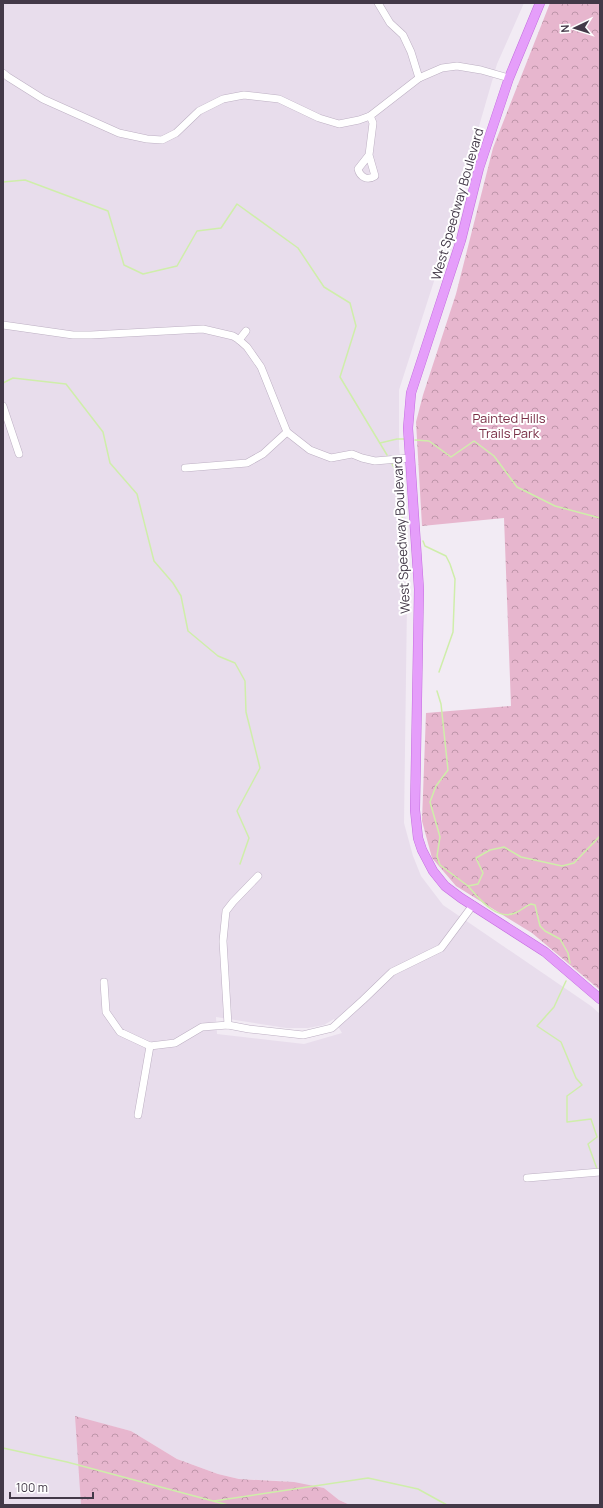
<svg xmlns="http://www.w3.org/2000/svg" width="603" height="1508" font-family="Manrope,sans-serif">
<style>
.residential{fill:#e8ddec;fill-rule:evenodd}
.park{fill:url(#park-crowns)}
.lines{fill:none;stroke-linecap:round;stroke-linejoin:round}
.stream{stroke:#cfeeaa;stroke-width:1.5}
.minor-casing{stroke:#bdb0c3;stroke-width:8}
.major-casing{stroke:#c36edf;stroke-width:10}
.minor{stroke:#fff;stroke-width:7}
.major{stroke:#e59efa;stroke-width:9}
.labels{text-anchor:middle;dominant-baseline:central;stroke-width:4;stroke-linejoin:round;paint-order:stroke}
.street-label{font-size:13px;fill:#433948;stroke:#fff}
.park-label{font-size:13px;fill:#792e46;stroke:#fff}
</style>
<defs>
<pattern id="park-crowns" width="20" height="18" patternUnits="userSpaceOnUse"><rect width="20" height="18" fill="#e7b6ce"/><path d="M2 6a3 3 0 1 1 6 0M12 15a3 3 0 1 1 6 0" fill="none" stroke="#bd95a9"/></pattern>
</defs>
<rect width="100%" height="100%" fill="#f2ebf4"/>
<path class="residential" d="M3,3H524L497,64L436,275L399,390V446L406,521L407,603L404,823L413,856L421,876L443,905L591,1006L600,1014V1505H350L339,1500L324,1488L282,1481L239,1479L218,1474L177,1459L131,1431L96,1422L81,1505H3ZM216,1017L286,1028H308L324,1025L334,1019L342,1033L304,1044L217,1034Z"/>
<g class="park">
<polygon points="550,3 600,3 600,990 532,933 456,886 432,858 422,821 426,713 511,706 504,518 422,526 416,422 423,395 456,294 493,148"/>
<polygon points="75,1416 131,1431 177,1459 218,1474 239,1479 294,1482 324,1488 339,1500 350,1505 81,1505"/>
</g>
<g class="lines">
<g class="stream">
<polyline points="3,182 25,180 108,211 124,265 143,274 177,266 197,231 221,228 237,204 298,248 324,287 350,303 356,326 340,377 387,455"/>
<polyline points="3,383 13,378 66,384 103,432 110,463 137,494 154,561 173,583 181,596 188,631 218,656 235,663 245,681 246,712 260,768 237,811 249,838 240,864"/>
<polyline points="415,440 429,441 451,457 474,441 494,456 517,487 555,506 600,518"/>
<polyline points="380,443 397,439 405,439"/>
<polyline points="392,464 396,471 403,525 407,530"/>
<polyline points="423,541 425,546 446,556 450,564 455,579 453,632 439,672"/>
<polyline points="437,691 441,704 448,770 436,786 430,802 440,837 437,856 440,865 468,886 478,884 483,873 476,858 490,850 504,847 521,857 562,866 574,863 600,836"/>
<path d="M468,886C479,898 496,921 515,913C521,911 525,906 531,904L535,905L540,926L545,931L560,939L568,953L570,963"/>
<polyline points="566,981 554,1007 537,1026 561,1042 576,1078 582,1085 567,1096 567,1122 591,1119 597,1137 588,1144 597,1169"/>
<polyline points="3,1448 67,1462 228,1505"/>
<polyline points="214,1501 368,1478 418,1489 447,1505"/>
</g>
<defs>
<g id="minor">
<polyline points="378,3 390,23 403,35 411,52 419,78"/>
<polyline points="3,73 8,77 43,99 119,133 147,139 162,140 176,133 199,111 223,99 244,95 279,99 319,118 339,124 359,120 370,116 419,78 442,68 457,66 481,70 509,78"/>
<path d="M369,155L375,176C367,181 360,177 358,169L369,155L373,123L370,116"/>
<polyline points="3,325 73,335 91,335 203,329 233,336 238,339 247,347 261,367 287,432 310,450 331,458 352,454 362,458 375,461 410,458"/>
<polyline points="239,340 246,331"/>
<polyline points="3,406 19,454"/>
<polyline points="185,468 247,463 263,454 287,432"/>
<polyline points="104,982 106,1012 120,1032 150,1046 175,1043 202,1027 228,1025 249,1029 303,1035 332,1028 363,1000 392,972 441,948 473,905"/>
<polyline points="228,1025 223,941 226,911 233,902 258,876"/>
<polyline points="138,1115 150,1046"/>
<polyline points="527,1178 600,1172"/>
</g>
<polyline id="major" points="540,3 509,78 479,168 461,240 411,393 408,428 419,589 415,810 418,838 422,850 433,871 445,886 461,898 545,952 600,999"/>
</defs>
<use href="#minor" class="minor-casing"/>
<use href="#major" class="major-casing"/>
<use href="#minor" class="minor"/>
<use href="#major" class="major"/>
</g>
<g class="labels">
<g class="street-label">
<text transform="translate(457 204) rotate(-74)">West Speedway Boulevard</text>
<text transform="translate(401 535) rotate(-93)">West Speedway Boulevard</text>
</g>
<g class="park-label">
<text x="509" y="418">Painted Hills<tspan x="509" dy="15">Trails Park</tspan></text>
</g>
</g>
<rect width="603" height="1508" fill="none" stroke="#433948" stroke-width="8"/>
<g transform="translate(575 28) rotate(266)" stroke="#ffffff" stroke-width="3" paint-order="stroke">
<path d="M0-3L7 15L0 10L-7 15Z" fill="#433948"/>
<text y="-6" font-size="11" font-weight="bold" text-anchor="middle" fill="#433948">N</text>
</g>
<path d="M10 1492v6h83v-6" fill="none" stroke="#433948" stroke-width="2"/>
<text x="16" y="1492" font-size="12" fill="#433948" stroke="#ffffff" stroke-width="3" paint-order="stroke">100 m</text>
</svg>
